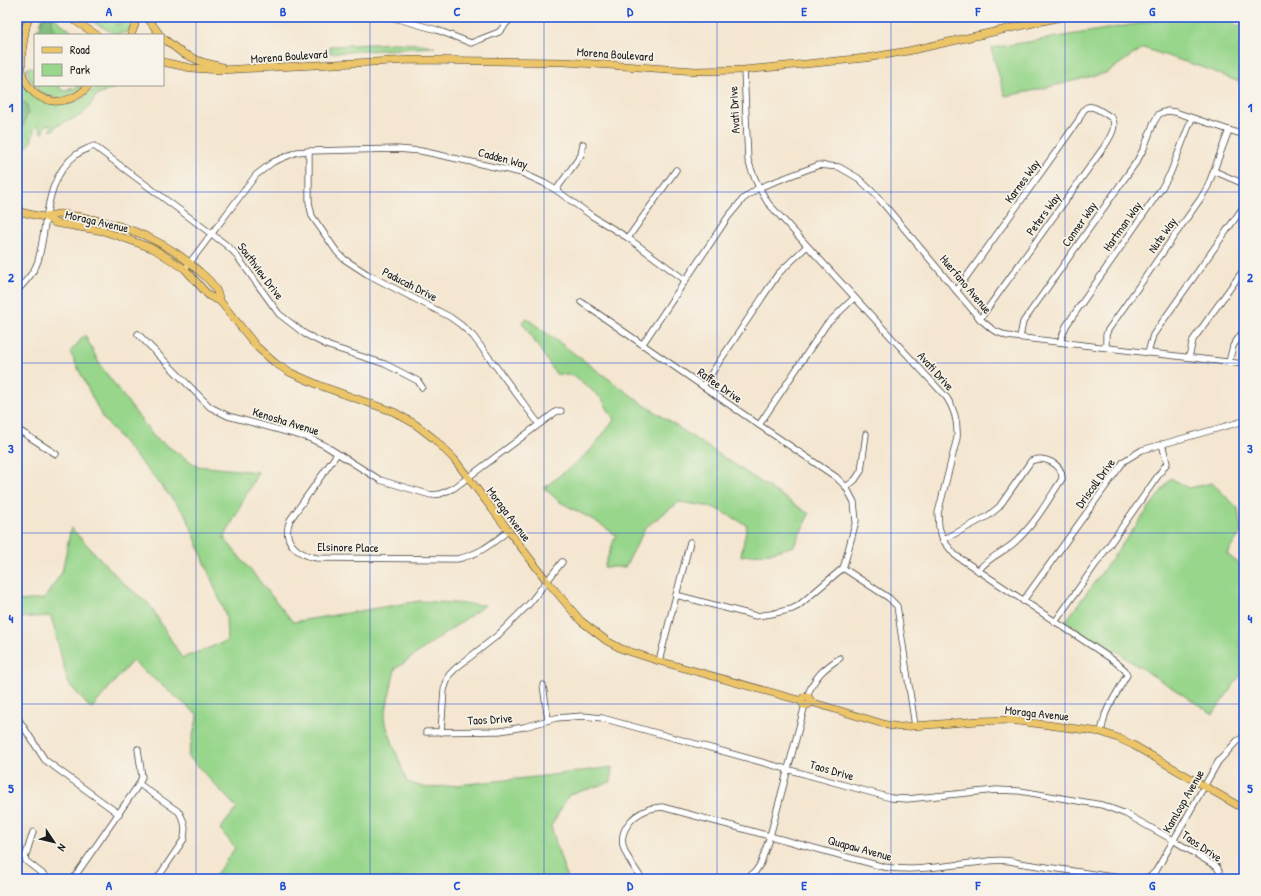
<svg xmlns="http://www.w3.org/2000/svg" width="1261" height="896" font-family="'Patrick Hand',sans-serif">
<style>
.green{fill:#97d68b;stroke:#5a7954}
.forest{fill:#79b777;stroke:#4a6a4a}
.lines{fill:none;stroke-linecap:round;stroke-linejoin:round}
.minor-casing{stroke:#3c3a37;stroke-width:7}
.major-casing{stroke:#3c3a37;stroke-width:8}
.minor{stroke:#fff;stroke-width:5.5}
.major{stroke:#edc569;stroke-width:7}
.grid{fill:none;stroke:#1d4ed8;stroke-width:1;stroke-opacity:0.55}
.labels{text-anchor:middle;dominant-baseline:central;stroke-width:3.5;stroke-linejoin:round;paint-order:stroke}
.street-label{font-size:12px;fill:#1c1c1c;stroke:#f7f3e8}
.neatline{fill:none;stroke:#1d4ed8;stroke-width:1.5}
.grid-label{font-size:13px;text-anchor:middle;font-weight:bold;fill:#1d4ed8}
</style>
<rect width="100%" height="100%" fill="#f7f3e8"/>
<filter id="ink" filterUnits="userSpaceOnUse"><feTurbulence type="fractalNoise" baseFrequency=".025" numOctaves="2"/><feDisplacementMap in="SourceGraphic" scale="8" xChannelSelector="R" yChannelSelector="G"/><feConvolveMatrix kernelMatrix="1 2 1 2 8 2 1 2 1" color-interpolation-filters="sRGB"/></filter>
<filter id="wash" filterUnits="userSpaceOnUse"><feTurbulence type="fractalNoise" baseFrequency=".012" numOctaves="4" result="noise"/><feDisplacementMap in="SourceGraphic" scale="16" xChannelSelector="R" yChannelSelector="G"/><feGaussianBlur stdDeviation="0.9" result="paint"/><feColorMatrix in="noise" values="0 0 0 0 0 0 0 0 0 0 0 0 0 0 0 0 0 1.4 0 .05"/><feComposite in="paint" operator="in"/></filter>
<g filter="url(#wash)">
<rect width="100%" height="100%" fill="#f4e6d0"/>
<g class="green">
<polygon points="53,17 76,35 51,35 54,28 51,25"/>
<polygon points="84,17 103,17 104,18 106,17 114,17 117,21 116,25 122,23 118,20 121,18 125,20 126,17 130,17 131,22 128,32 124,33 120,33 117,35"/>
<polygon points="1179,17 1223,17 1244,29 1244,84 1207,69 1143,48 1106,73 1027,92 1005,96 991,48"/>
<polygon points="395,43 422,44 435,47 330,53 330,46"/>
<path d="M32,67L35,70V85H60V89L65,91H69L68,90L70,87L72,88L70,90L79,86L77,85H87C81,89 74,96 68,97C49,101 29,89 27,68Z"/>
<path d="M19,71L28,89L64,104L73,102L74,103C83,100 88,91 97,88L95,85H121L96,96L89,107L82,115L60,124V125L56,126L54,130L50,131L49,130L52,126L48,124L43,129L44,133L40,132V128L38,126L34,130L31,143L22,152L19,162L17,163V140L19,133L24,124L19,98L17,99V75Z"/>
<polygon points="526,318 640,402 809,514 794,546 770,553 741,556 747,525 713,507 679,502 646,527 625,567 604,567 616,535 597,522 560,502 544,488 589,452 614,420 602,399 575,376 556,374 522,322"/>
<polygon points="85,335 100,365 154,437 197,466 258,472 224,538 293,622 420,601 485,605 395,669 384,719 407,782 427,788 536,777 612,767 611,782 569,795 551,826 567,879 213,879 235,848 220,829 237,808 188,756 198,715 132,661 91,709 68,683 51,616 17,618 17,601 44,599 62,572 71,528 123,583 149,604 182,658 227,641 226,616 186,515 102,417 70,352"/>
<polygon points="1171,478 1189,488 1212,483 1238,508 1241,532 1227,554 1244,568 1244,637 1239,645 1244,649 1244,670 1213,714 1127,659 1116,650 1114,653 1106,650 1066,621"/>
</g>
<g class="forest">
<polygon points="43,17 53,17 51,25 54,28 51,35 36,35 38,28 41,26 40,24"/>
<polygon points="19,98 27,104 28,113 19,133 17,140 17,99"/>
</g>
</g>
<g filter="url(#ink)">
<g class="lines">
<defs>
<g id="minor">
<polyline points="391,17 437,30 471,43 499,32 512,17"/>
<path d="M744,70L748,160C753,176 759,189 768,203L947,398C955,410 958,423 957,438L938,513L939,527L943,540L955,555L1113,660L1125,670L1127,675L1108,708L1105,715L1101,732"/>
<polyline points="309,151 309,202 312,216 337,252 344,259 367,274 450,317 461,325 473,336 539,424"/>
<polyline points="1214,171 1244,184"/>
<polyline points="556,190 581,155 583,144"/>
<polyline points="628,238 676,170"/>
<polyline points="188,265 256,175 273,162 297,152 309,151 397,149 421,151 522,173 544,183 556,190 592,216 628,238 685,280"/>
<path d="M957,290L1078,121C1080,118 1081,113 1084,110C1090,101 1105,114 1112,118C1118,126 1109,139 1104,147L980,319"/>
<path d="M17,291C25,282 34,273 38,261C48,225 44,178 77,154C83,151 87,148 94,146L225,244L234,252L279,314L305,334L329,346L385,364L418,381L422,387"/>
<polyline points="581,302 759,425 836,477 846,487 854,502 856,521 845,562 843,568 798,606 792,609 771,614 756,616 676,595"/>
<polyline points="138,334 210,407 228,416 309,438 324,445 380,480 431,495 440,494 454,488 557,411 561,411"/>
<polyline points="1020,337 1023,322 1137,161 1144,148 1154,122 1159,114 1167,111 1175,112 1244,135"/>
<polyline points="1060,342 1066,326 1161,189 1170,174 1192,118"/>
<polyline points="642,345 728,217 743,199 758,188 819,165 839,167 858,178 876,195 980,319 993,330 1007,336 1244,364"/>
<polyline points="1106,347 1106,335 1108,330 1201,198 1208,186 1229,130"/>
<polyline points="1148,353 1153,335 1244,206"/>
<polyline points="1189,357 1193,340 1244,269"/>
<polyline points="1229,362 1233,346 1244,330"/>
<polyline points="703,386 778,274 807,246"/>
<polyline points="759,425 826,325 854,298"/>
<polyline points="17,429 56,454"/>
<path d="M337,454L290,520C281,542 298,555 317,558L457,559C480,554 490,545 508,531"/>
<polyline points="846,487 855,480 861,471 866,434"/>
<path d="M943,540L988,516L999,507L1031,461C1044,455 1063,464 1062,479C1048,500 1035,524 1016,541C1004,553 990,555 978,571"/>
<polyline points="843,568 889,598 897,606 915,726"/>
<polyline points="1023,601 1124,461 1142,450 1244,421"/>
<polyline points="1055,622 1167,463 1162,444"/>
<polyline points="659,661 690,542"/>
<polyline points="543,685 548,720"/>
<path d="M807,697C814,677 823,669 840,658"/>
<polyline points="17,717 45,760 119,814"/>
<polyline points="426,732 500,731 524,727 556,718 583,716 602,718 891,798 907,799 996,790 1020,791 1102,805 1126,814 1173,840 1217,867 1219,871"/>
<polyline points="441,732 444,690 449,675 456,668 498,635 529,604 562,562"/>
<polyline points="139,784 179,812 184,822 185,829 184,839 157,879"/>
<polyline points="33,832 25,858 26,861 49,879"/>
<polyline points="73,879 139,784 142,777 138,749"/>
<path d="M642,879C636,870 628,860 624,849C618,832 631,816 647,810C651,808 657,808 662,807L884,867C913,872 944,866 973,863C989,861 1004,858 1019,863L1126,879"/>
<polyline points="746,879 755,872 761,863 770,836 805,705"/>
<polyline points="1145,879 1150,877 1156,871 1218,762 1237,741 1244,737"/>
</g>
<g id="major">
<polyline points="69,17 97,35"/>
<polyline points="147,17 160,35"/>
<path d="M26,26C24,41 19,60 23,75C33,107 70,109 89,85"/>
<polyline points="25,30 29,17"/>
<polyline points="131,35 135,25 134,17"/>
<polyline points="163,38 182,53 202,62 222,67"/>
<polyline points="163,62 191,68 220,70 412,60 565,62 696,71 744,70 866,58 908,51 1061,17"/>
<path d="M17,211C26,213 39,217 47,217C52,216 57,213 62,214C112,220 163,237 200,272C206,277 213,283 216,290C218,293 219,298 220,301"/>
<polyline points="46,217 55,223 103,231 121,237 154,249 185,269 209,296 220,301 257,347 275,363 289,372 321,386 394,412 415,424 433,438 454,459 547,581 581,621 607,641 622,649 659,661 802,701"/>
<circle cx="806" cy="701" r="4.5"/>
<polyline points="811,702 887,725 900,727 979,721 1009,720 1101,732 1118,738 1133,745 1244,809"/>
</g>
</defs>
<use href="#minor" class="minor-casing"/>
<use href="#major" class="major-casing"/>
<use href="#minor" class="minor"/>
<use href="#major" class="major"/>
</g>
</g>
<path class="grid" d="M196,17V879M370,17V879M544,17V879M717,17V879M891,17V879M1065,17V879M17,192H1244M17,363H1244M17,533H1244M17,704H1244"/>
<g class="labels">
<g class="street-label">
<text transform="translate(615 54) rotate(4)">Morena Boulevard</text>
<text transform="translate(289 56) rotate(-4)">Morena Boulevard</text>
<text transform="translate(734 110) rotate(-93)">Avati Drive</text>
<text transform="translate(503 158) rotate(15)">Cadden Way</text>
<text transform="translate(1022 181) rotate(-54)">Karnes Way</text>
<text transform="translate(1043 214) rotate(-54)">Peters Way</text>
<text transform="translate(97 221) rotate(13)">Moraga Avenue</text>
<text transform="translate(1079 224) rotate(-55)">Conner Way</text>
<text transform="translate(1122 226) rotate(-55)">Hartman Way</text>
<text transform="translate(1162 235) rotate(-55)">Nute Way</text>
<text transform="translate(261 271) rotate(53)">Southview Drive</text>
<text transform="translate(410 284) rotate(27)">Paducah Drive</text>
<text transform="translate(966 284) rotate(50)">Huerfano Avenue</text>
<text transform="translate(936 371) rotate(48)">Avati Drive</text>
<text transform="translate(720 385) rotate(35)">Raffee Drive</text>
<text transform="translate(286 421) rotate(17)">Kenosha Avenue</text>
<text transform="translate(1095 483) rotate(-54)">Driscoll Drive</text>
<text transform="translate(509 514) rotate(53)">Moraga Avenue</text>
<text transform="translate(348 547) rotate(1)">Elsinore Place</text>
<text transform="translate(1037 713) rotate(6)">Moraga Avenue</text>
<text transform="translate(490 719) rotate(-3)">Taos Drive</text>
<text transform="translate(832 770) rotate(16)">Taos Drive</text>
<text transform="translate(1183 801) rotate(-60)">Kamloop Avenue</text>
<text transform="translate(1202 846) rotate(34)">Taos Drive</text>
<text transform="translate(860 848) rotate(15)">Quapaw Avenue</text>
</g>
</g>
<rect width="1261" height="896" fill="none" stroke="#f7f3e8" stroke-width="44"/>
<rect x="34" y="34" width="130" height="52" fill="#f7f3e8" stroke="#9f9d96"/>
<rect x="42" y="47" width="20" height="6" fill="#edc569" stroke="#9f9d96"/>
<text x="70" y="54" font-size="12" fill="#1c1c1c">Road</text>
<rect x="42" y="64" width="20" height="12" fill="#97d68b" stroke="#9f9d96"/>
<text x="70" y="74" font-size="12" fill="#1c1c1c">Park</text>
<g transform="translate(54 842) rotate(125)" stroke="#f7f3e8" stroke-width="3" paint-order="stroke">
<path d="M0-3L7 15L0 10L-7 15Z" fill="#1c1c1c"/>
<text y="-6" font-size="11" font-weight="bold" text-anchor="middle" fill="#1c1c1c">N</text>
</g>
<rect x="22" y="22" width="1217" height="852" class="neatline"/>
<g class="grid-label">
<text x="109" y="16">A</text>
<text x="283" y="16">B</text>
<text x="457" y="16">C</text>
<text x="630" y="16">D</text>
<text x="804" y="16">E</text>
<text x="978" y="16">F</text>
<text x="1152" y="16">G</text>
<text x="11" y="112">1</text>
<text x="1250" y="112">1</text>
<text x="11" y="282">2</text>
<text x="1250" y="282">2</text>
<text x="11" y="453">3</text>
<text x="1250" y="453">3</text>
<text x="11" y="623">4</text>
<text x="1250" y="623">4</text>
<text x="11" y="793">5</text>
<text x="1250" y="793">5</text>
<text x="109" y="890">A</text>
<text x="283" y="890">B</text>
<text x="457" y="890">C</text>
<text x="630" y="890">D</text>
<text x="804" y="890">E</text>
<text x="978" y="890">F</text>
<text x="1152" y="890">G</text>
</g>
</svg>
